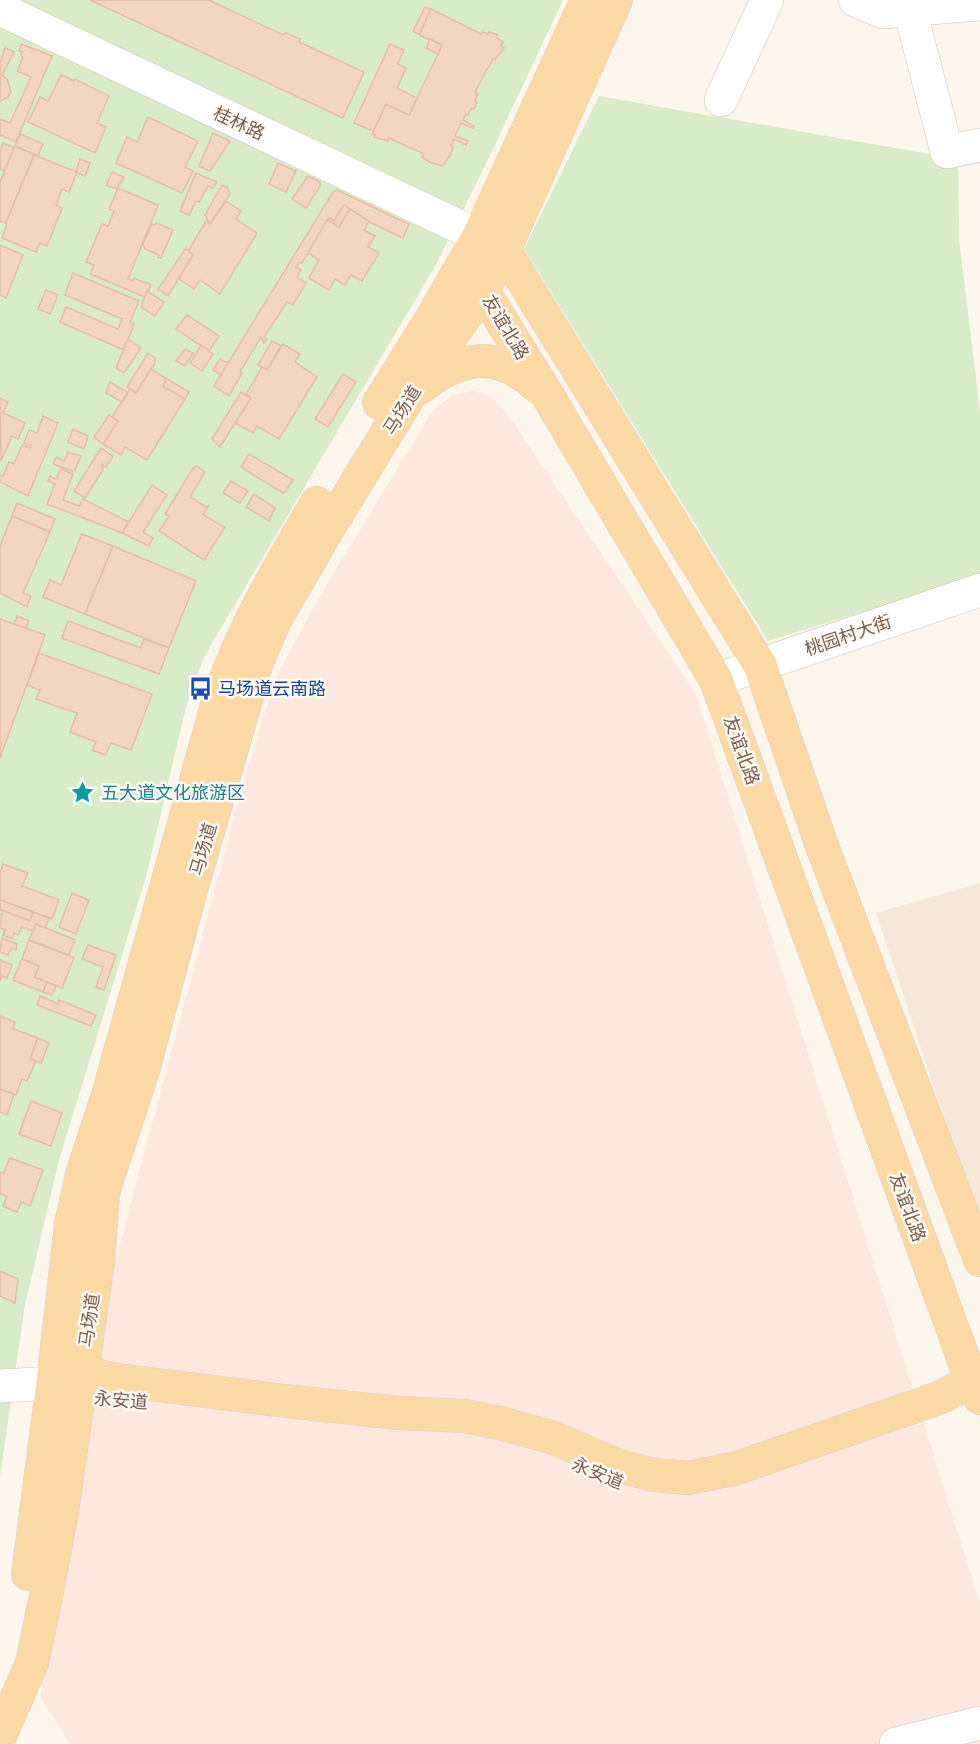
<svg xmlns="http://www.w3.org/2000/svg" width="980" height="1744" font-family="'Public Sans','Noto Sans SC',sans-serif">
<style>
.residential{fill:#f5e8da}
.commercial{fill:#fde8e0}
.green{fill:#d8ecc9}
.building{fill:#f3d5c3;stroke:#e6bba3;stroke-width:1.5}
.lines{fill:none;stroke-linecap:round;stroke-linejoin:round}
.minor-casing{stroke:#d1beb0;stroke-width:34}
.major-casing{stroke:#dad1cd;stroke-width:34}
.minor{stroke:#fff;stroke-width:33}
.major{stroke:#fbd9a5;stroke-width:33}
.labels{text-anchor:middle;dominant-baseline:central;stroke-width:5;stroke-linejoin:round;paint-order:stroke}
.street-label{font-size:18px;fill:#7a5c4d;stroke:#fffaf3}
.transit-label{font-size:18px;fill:#164399;stroke:#fffaf3;text-anchor:start}
.culture-label{font-size:18px;fill:#0d838f;stroke:#fffaf3;text-anchor:start}
</style>
<rect width="100%" height="100%" fill="#fdf6ec"/>
<polygon class="residential" points="980,883 980,1216 970,1196 876,913"/>
<polygon class="commercial" points="473,391 491,396 506,412 696,694 980,1604 980,1744 70,1744 40,1696 109,1285 240,795 276,676 327,584 434,409 453,395"/>
<g class="green">
<polygon points="0,0 563,0 494,147 437,263 204,657 186,707 146,877 59,1160 25,1305 0,1476"/>
<polygon points="599,96 958,159 959,239 980,411 980,576 768,641 524,249"/>
</g>
<g class="building">
<polygon points="90,0 209,0 283,35 286,33 300,39 299,42 364,72 343,118"/>
<polygon points="425,7 431,9 419,35 413,31"/>
<polygon points="431,9 481,34 483,32 488,34 489,32 498,35 497,38 503,42 501,46 504,48 495,60 493,59 477,88 476,94 478,94 475,101 477,102 474,109 472,108 468,115 466,114 463,120 474,126 473,128 461,123 455,136 468,141 466,145 454,139 451,146 453,147 451,154 443,166 429,162 422,157 424,154 389,138 388,141 374,137 375,135 372,134 386,104 409,115 438,54 442,45 419,35"/>
<polygon points="430,39 442,45 438,54 426,48"/>
<polygon points="21,44 52,56 16,142 0,135 0,119 10,123 31,77 17,71 23,57 21,56 22,52 19,51"/>
<polygon points="390,44 404,50 398,64 406,68 397,88 417,98 409,115 386,104 373,131 354,123"/>
<polygon points="5,48 14,52 2,75 7,79 11,92 8,97 0,101 0,63"/>
<polygon points="61,75 74,81 75,79 109,96 97,123 106,127 95,153 28,122 40,97 48,101"/>
<polygon points="148,117 198,141 185,167 193,171 182,193 116,163 127,137 137,142"/>
<polygon points="213,133 230,141 210,171 199,166"/>
<polygon points="20,134 43,144 38,156 15,146"/>
<polygon points="3,143 14,148 5,171 0,169 0,151"/>
<polygon points="15,146 34,155 6,223 0,221 0,182"/>
<polygon points="34,155 77,172 69,192 62,189 56,205 62,208 47,246 40,243 36,252 2,238 6,227 6,223"/>
<polygon points="80,159 90,163 85,176 76,172"/>
<polygon points="278,163 296,171 286,192 269,184"/>
<polygon points="112,172 124,177 117,189 106,185"/>
<polygon points="196,173 217,182 213,188 208,186 199,202 196,201 189,215 180,211"/>
<polygon points="308,176 320,182 320,186 306,208 292,199"/>
<polygon points="222,185 228,188 230,194 210,224 205,215"/>
<polygon points="118,188 158,205 128,279 133,281 134,278 151,285 145,297 90,274 94,265 86,262 102,224 108,226 114,211 109,209"/>
<polygon points="337,190 409,224 403,238 369,222 344,205 334,221 329,218 302,263 300,262 296,267 301,270 297,277 306,283 293,305 287,302 264,337 267,339 264,343 261,337 240,372 242,373 229,396 214,386 333,192"/>
<polygon points="226,201 241,211 236,219 257,233 220,294 200,280 194,289 178,278 193,255 188,251 206,221 210,224"/>
<polygon points="344,205 350,209 339,227 327,220 329,218 334,221"/>
<polygon points="350,209 369,221 364,230 375,236 368,247 379,253 362,281 351,275 345,285 335,279 329,290 309,278 319,260 308,253 327,220 339,227"/>
<polygon points="156,223 173,230 161,258 158,257 159,255 145,249 143,244 152,224 155,225"/>
<polygon points="0,245 23,255 6,298 0,295"/>
<polygon points="186,248 193,255 168,296 158,289"/>
<polygon points="73,273 139,301 130,322 134,324 124,350 60,322 66,307 118,329 122,319 65,295"/>
<polygon points="46,290 58,295 50,314 38,309"/>
<polygon points="147,291 164,302 155,316 141,307"/>
<polygon points="187,315 219,336 209,351 176,329"/>
<polygon points="128,339 141,348 124,373 116,368"/>
<polygon points="272,341 281,346 267,370 258,365"/>
<polygon points="283,344 300,354 295,362 317,377 279,439 257,426 253,433 235,423 251,398 246,394 262,367 267,370"/>
<polygon points="201,345 213,354 202,371 190,363"/>
<polygon points="185,349 193,353 185,366 176,361"/>
<polygon points="148,353 155,358 155,363 136,393 127,387"/>
<polygon points="220,359 228,363 221,375 213,370"/>
<polygon points="151,369 167,379 163,386 185,399 147,460 125,447 121,455 103,444 118,421 112,417 130,389 136,393"/>
<polygon points="343,374 356,382 328,427 315,419"/>
<polygon points="167,379 189,392 185,399 163,386"/>
<polygon points="110,382 128,393 122,402 106,393"/>
<polygon points="241,392 251,398 220,447 212,439"/>
<polygon points="0,398 8,402 3,413 25,423 18,439 12,436 1,461"/>
<polygon points="109,415 118,421 103,444 94,437"/>
<polygon points="43,416 58,423 28,496 0,482 0,475 3,476 9,462 14,464 22,445 30,448 31,446 24,443 29,430 37,433"/>
<polygon points="73,429 88,436 84,449 68,442"/>
<polygon points="101,448 113,456 106,467 102,464 103,470 85,498 74,491"/>
<polygon points="68,452 81,456 74,472 53,464 56,457 64,461"/>
<polygon points="249,454 293,480 286,491 283,493 241,467"/>
<polygon points="197,466 205,472 190,497 206,507 209,505 203,515 225,527 204,560 159,531 169,516 165,514 193,468"/>
<polygon points="61,469 73,474 63,500 79,506 83,499 129,522 122,533 47,504 55,484 48,481 50,476 56,479"/>
<polygon points="231,481 248,491 240,503 223,493"/>
<polygon points="152,485 167,495 143,532 153,538 149,546 122,533"/>
<polygon points="254,494 275,508 269,521 246,507"/>
<polygon points="17,503 55,519 50,532 12,516"/>
<polygon points="12,516 50,532 23,593 31,596 27,607 0,593 0,546"/>
<polygon points="82,534 113,546 85,614 43,597 50,580 61,585"/>
<polygon points="113,546 196,581 169,648 85,614"/>
<polygon points="17,616 29,621 26,629 14,624"/>
<polygon points="0,619 45,635 0,758"/>
<polygon points="68,621 141,648 144,639 169,648 159,674 62,638"/>
<polygon points="39,653 152,694 131,750 111,743 105,755 92,750 96,742 70,732 77,713 36,699 40,690 27,685"/>
<polygon points="3,864 28,873 22,886 59,900 52,919 0,900 0,873"/>
<polygon points="72,893 89,900 76,934 59,927"/>
<polygon points="0,900 33,912 30,921 0,910"/>
<polygon points="2,910 30,921 33,912 49,918 45,928 36,924 33,931 22,927 18,935 14,933 12,939 3,935 5,930 0,928"/>
<polygon points="36,924 75,940 69,955 29,940"/>
<polygon points="2,938 17,944 16,950 11,948 8,955 0,952"/>
<polygon points="29,940 74,958 62,988 34,977 39,966 22,959"/>
<polygon points="88,945 116,955 104,990 96,987 103,967 82,959"/>
<polygon points="22,959 39,966 34,977 47,982 43,992 13,980"/>
<polygon points="0,960 12,965 7,978 2,976 0,981"/>
<polygon points="47,982 56,986 52,995 43,992"/>
<polygon points="40,996 58,1004 59,1000 96,1015 91,1026 37,1005"/>
<polygon points="0,1016 15,1022 13,1029 38,1038 30,1059 36,1061 27,1081 22,1079 16,1095 0,1089"/>
<polygon points="38,1038 49,1043 41,1063 30,1059"/>
<polygon points="0,1089 14,1094 7,1115 0,1112"/>
<polygon points="31,1101 62,1113 51,1146 19,1134"/>
<polygon points="10,1158 43,1170 30,1206 21,1202 17,1212 3,1206 7,1196 0,1194 0,1172 4,1173"/>
<polygon points="0,1271 18,1279 15,1303 0,1296"/>
</g>
<g class="lines">
<defs>
<g id="minor">
<polyline points="855,0 883,12 980,4"/>
<polyline points="0,9 479,236"/>
<polyline points="910,10 947,152 980,145"/>
<polyline points="721,100 767,0"/>
<polyline points="716,680 980,590"/>
<polyline points="0,1386 53,1383"/>
<polyline points="896,1744 980,1723"/>
</g>
<g id="major">
<polyline points="487,241 504,250 760,665 822,846 980,1260"/>
<polyline points="481,271 483,291 548,396 716,680 972,1382 980,1398"/>
<path d="M421,387C462,355 498,350 538,387"/>
<polyline points="379,403 433,316 479,236 587,0"/>
<polyline points="63,1380 82,1372 118,1380 277,1400 398,1413 465,1416 500,1423 554,1438 619,1466 654,1475 688,1478 737,1468 939,1398 980,1377"/>
<path d="M28,1574L53,1383L71,1224L82,1175L108,1095L221,691C246,623 280,565 317,503"/>
<polyline points="0,1736 32,1663 47,1591 62,1512 99,1254 103,1192 144,1067 191,890 257,662 275,620 328,529 410,395 483,291 504,250 616,0"/>
</g>
</defs>
<use href="#minor" class="minor-casing"/>
<use href="#major" class="major-casing"/>
<use href="#minor" class="minor"/>
<use href="#major" class="major"/>
</g>
<defs>
<symbol id="bus-bare" viewBox="-9 -9 18 18"><path d="M-5-6H5V4H4V6H2V4H-2V6H-4V4H-5ZM-3.5-4V0h7V-4ZM-3.5 1.2v1.5H-2V1.2ZM2 1.2v1.5H3.5V1.2Z" fill="#1a4fb4" stroke="#fffaf3" stroke-width="2.5" paint-order="stroke"/></symbol>
<symbol id="sight-bare" viewBox="-9 -9 18 18"><path d="M0-6L1.8-2.2L6-1.7L2.9 1.2L3.7 5.4L0 3.3L-3.7 5.4L-2.9 1.2L-6-1.7L-1.8-2.2Z" fill="#0f9aa8" stroke="#fffaf3" stroke-width="2.5" paint-order="stroke"/></symbol>
</defs>
<g fill-rule="evenodd">
<use href="#bus-bare" x="184" y="672" width="33" height="33"/>
<use href="#sight-bare" x="66" y="776" width="33" height="33"/>
</g>
<g class="labels">
<g class="street-label">
<text transform="translate(239 123) rotate(25)">桂林路</text>
<text transform="translate(506 327) rotate(59)">友谊北路</text>
<text transform="translate(402 410) rotate(-58)">马场道</text>
<text transform="translate(848 635) rotate(-19)">桃园村大街</text>
<text transform="translate(742 750) rotate(70)">友谊北路</text>
<text transform="translate(203 849) rotate(-74)">马场道</text>
<text transform="translate(908 1207) rotate(70)">友谊北路</text>
<text transform="translate(89 1320) rotate(-82)">马场道</text>
<text transform="translate(121 1400) rotate(5)">永安道</text>
<text transform="translate(598 1473) rotate(23)">永安道</text>
</g>
<g class="transit-label">
<text x="218" y="688">马场道云南路</text>
</g>
<g class="culture-label">
<text x="101" y="792">五大道文化旅游区</text>
</g>
</g>
</svg>
